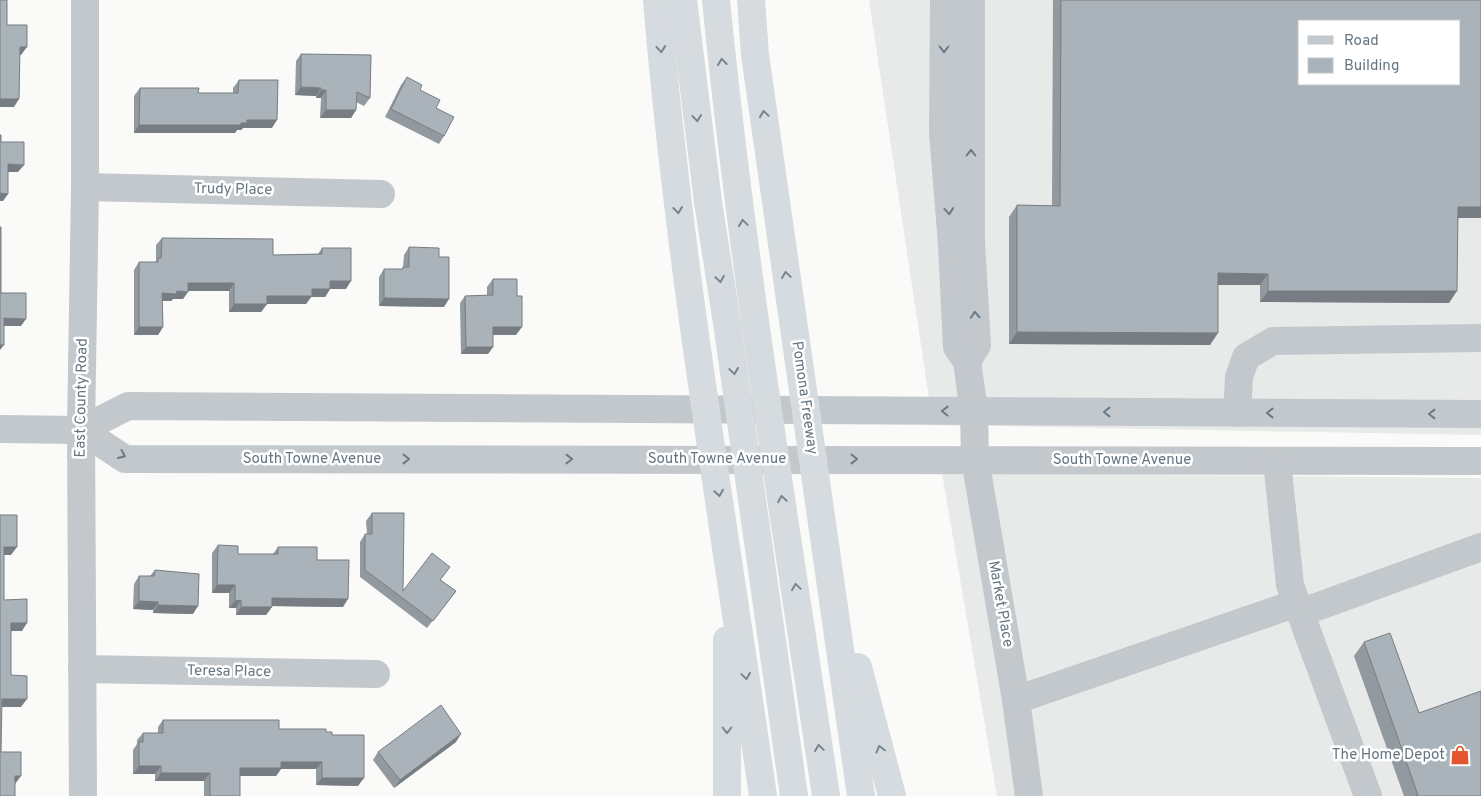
<svg xmlns="http://www.w3.org/2000/svg" width="1481" height="796" font-family="Overpass,sans-serif">
<style>
.built{fill:#e8e9e9;fill-rule:evenodd}
.lines{fill:none;stroke-linecap:round;stroke-linejoin:round}
.minor{stroke:#c3c8cc;stroke-width:28}
.highway{stroke:#d6dbdf;stroke-width:28}
.wall{fill:#929a9f}
.shaded-wall{fill:#777d82}
.building{fill:#aab3b9;stroke:#777d82;fill-rule:evenodd}
.oneway{stroke:#768591}
.oneway2{stroke:#6a7a87}
.labels{text-anchor:middle;dominant-baseline:central;stroke-width:5;stroke-linejoin:round;paint-order:stroke}
.street-label{font-size:15px;fill:#657683;stroke:#fff}
.poi-label{font-size:15px;fill:#657683;stroke:#fff;text-anchor:end}
</style>
<rect width="100%" height="100%" fill="#fafaf8"/>
<g class="built">
<path d="M869,0H1481V435L933,425ZM1300,21H1460V84H1300Z"/>
<polygon points="942,473 1481,478 1481,796 997,796"/>
</g>
<g class="lines">
<g class="minor">
<polyline points="944,0 943,132 952,245 957,347 967,361 970,383 974,411 975,459 1016,700 1029,796"/>
<polyline points="85,187 381,194"/>
<polyline points="967,361 977,345 971,243 971,0"/>
<polyline points="1237,413 1239,377 1246,357 1273,341 1481,338"/>
<polyline points="0,429 81,430 128,406 1481,414"/>
<polyline points="81,430 125,459 1481,461"/>
<polyline points="1277,461 1290,585 1368,796"/>
<polyline points="1300,613 1481,547"/>
<polyline points="82,669 376,674"/>
<polyline points="1016,700 1297,603"/>
<polyline points="83,796 81,430 85,187 85,0"/>
</g>
<g class="highway">
<path d="M657,0C679,267 725,531 763,796"/>
<polyline points="683,0 708,202 727,323 794,796"/>
<path d="M716,0C742,266 787,531 826,796"/>
<polyline points="751,0 755,55 861,796"/>
<polyline points="727,640 727,796"/>
<polyline points="858,667 892,796"/>
</g>
</g>
<g class="wall">
<polygon points="1053,0 1481,0 1481,218 1458,218 1449,303 1260,302 1260,285 1218,285 1210,345 1009,344 1009,217 1017,205 1052,206"/>
<polygon points="301,54 370,98 364,106 356,102 356,110 351,118 320,118 321,98 316,98 316,96 295,95 296,61"/>
<polygon points="407,77 436,108 444,136 439,144 385,117 401,85"/>
<polygon points="239,80 272,128 243,128 241,130 237,130 235,133 134,133 134,96 140,88 198,93 233,93 233,88"/>
<polygon points="162,238 273,255 318,254 322,248 346,289 330,289 325,297 311,297 306,304 267,304 261,312 229,312 229,291 188,291 183,299 173,299 171,301 162,301 163,327 158,335 134,335 134,270 139,262 155,262 156,261 156,245"/>
<polygon points="409,247 439,257 444,307 379,306 379,277 384,269 402,269 403,267 404,255"/>
<polygon points="493,279 516,335 493,335 493,347 488,354 461,354 460,303 465,296 487,295 487,287"/>
<polygon points="372,513 403,591 441,580 456,591 427,628 360,577 360,542 365,534 367,534 366,521"/>
<polygon points="218,545 238,554 273,554 278,547 317,560 343,607 272,606 266,615 236,615 236,608 229,608 229,593 212,593 212,553"/>
<polygon points="155,570 193,614 153,613 153,610 133,609 134,584 139,576 150,576"/>
<polygon points="1364,642 1419,713 1481,796 1404,796 1354,656"/>
<polygon points="163,720 279,729 326,732 332,735 358,786 316,785 316,769 281,769 276,776 240,776 240,796 204,796 204,781 155,781 155,774 133,774 133,750 137,744 137,740 143,733 158,733 158,727"/>
<polygon points="456,742 394,788 373,760 378,752"/>
</g>
<g class="shaded-wall">
<polygon points="20,47 27,47 21,55 15,55"/>
<polygon points="301,87 321,88 316,96 295,95"/>
<polygon points="321,90 326,90 321,98 316,98"/>
<polygon points="0,99 19,99 14,107 0,107"/>
<polygon points="326,110 356,110 351,118 320,118"/>
<polygon points="247,120 277,120 272,128 243,128 241,130 237,130 235,133 134,133 139,125 241,123"/>
<polygon points="8,164 24,165 18,172 3,172"/>
<polygon points="0,193 8,194 3,201 0,201"/>
<polygon points="1458,207 1481,207 1481,218 1450,218"/>
<polygon points="1218,273 1268,274 1260,285 1210,285"/>
<polygon points="330,281 351,281 346,289 330,289 325,297 311,297 306,304 261,304 267,296 312,289"/>
<polygon points="188,283 234,283 229,291 183,291"/>
<polygon points="177,291 188,292 183,299 173,299 171,301 156,301 162,293"/>
<polygon points="1268,291 1457,291 1449,303 1260,302"/>
<polygon points="384,298 449,299 444,307 379,306"/>
<polygon points="234,304 267,304 261,312 229,312"/>
<polygon points="4,318 26,319 21,326 0,326"/>
<polygon points="139,327 163,327 158,335 134,335"/>
<polygon points="493,327 522,327 516,335 488,335"/>
<polygon points="1017,332 1218,333 1210,345 1009,344"/>
<polygon points="0,345 4,345 0,350"/>
<polygon points="466,347 493,347 488,354 461,354"/>
<polygon points="4,547 17,547 11,555 0,555"/>
<polygon points="217,585 235,585 229,593 212,593"/>
<polygon points="272,598 348,599 343,607 267,606"/>
<polygon points="241,600 236,608 229,608 235,601"/>
<polygon points="139,601 158,602 153,610 133,609"/>
<polygon points="158,605 198,606 193,614 153,613"/>
<polygon points="241,607 272,607 266,615 236,615"/>
<polygon points="11,623 27,623 22,631 6,631"/>
<polygon points="2,699 27,699 21,707 0,707"/>
<polygon points="461,734 456,742 394,788 400,780"/>
<polygon points="281,762 322,762 316,769 281,769 276,776 235,776 240,768"/>
<polygon points="139,766 161,766 155,774 133,774"/>
<polygon points="161,773 210,773 204,781 155,781"/>
<polygon points="15,776 21,776 15,784"/>
<polygon points="322,778 364,778 358,786 316,785"/>
</g>
<g class="building">
<polygon points="0,0 7,0 7,25 27,25 27,47 20,47 19,99 0,99"/>
<path d="M1061,0H1481V207H1458L1457,291H1268V274L1218,273V333L1017,332V205L1060,206ZM1300,21H1460V84H1300Z"/>
<polygon points="301,54 371,55 370,98 357,92 356,110 326,110 326,90 321,90 321,88 301,87"/>
<polygon points="407,77 422,85 420,90 440,100 436,108 454,117 444,136 391,109"/>
<polygon points="239,80 278,80 277,120 247,120 247,123 241,123 241,125 139,125 140,88 199,88 198,93 238,93"/>
<polygon points="0,135 1,135 1,142 24,142 24,165 8,164 8,194 0,193"/>
<polygon points="0,227 1,227 1,293 26,293 26,319 4,318 4,345 0,345"/>
<polygon points="162,238 273,239 273,255 322,254 322,248 351,248 351,281 330,281 330,289 312,289 312,296 267,296 267,304 234,304 234,283 188,283 188,292 177,291 176,294 162,293 163,327 139,327 139,262 158,262 158,258 161,258"/>
<polygon points="409,247 439,248 439,257 449,257 449,299 384,298 384,269 403,269 403,267 409,267"/>
<polygon points="493,279 517,279 517,296 522,296 522,327 493,327 493,347 466,347 465,296 493,295"/>
<polygon points="372,513 404,513 403,591 432,553 450,567 440,580 456,591 433,621 365,570 365,534 372,534"/>
<polygon points="0,515 17,515 17,547 4,547 4,600 27,599 27,623 11,623 11,675 27,676 27,699 2,699 1,752 21,752 21,776 15,776 15,796 0,796"/>
<polygon points="218,545 238,546 238,554 278,554 278,547 317,547 317,560 349,560 348,599 272,598 272,607 241,607 241,600 235,601 235,585 217,585"/>
<polygon points="155,570 199,574 198,606 158,605 158,602 139,601 139,576 154,576"/>
<polygon points="1390,633 1419,713 1481,691 1481,796 1416,796 1418,795 1364,642"/>
<polygon points="441,705 461,734 400,780 378,752"/>
<polygon points="163,720 279,720 279,729 326,729 326,732 332,732 332,735 364,735 364,778 322,778 322,762 281,762 281,768 240,768 240,796 210,796 210,773 161,773 161,766 139,766 139,742 143,742 143,733 163,733"/>
</g>
<defs><path id="oneway-chevron" d="M-2-3.5L2.5 0L-2 3.5" fill="none" stroke-width="1.6" stroke-linecap="round" stroke-linejoin="round" transform="scale(1.25)"/></defs>
<g class="oneway">
<use href="#oneway-chevron" transform="translate(661 49) rotate(85)"/>
<use href="#oneway-chevron" transform="translate(722 62) rotate(-96)"/>
<use href="#oneway-chevron" transform="translate(764 114) rotate(-98)"/>
<use href="#oneway-chevron" transform="translate(697 118) rotate(83)"/>
<use href="#oneway-chevron" transform="translate(678 210) rotate(83)"/>
<use href="#oneway-chevron" transform="translate(743 223) rotate(-98)"/>
<use href="#oneway-chevron" transform="translate(786 275) rotate(-98)"/>
<use href="#oneway-chevron" transform="translate(720 279) rotate(81)"/>
<use href="#oneway-chevron" transform="translate(734 371) rotate(82)"/>
<use href="#oneway-chevron" transform="translate(719 493) rotate(81)"/>
<use href="#oneway-chevron" transform="translate(782 499) rotate(-99)"/>
<use href="#oneway-chevron" transform="translate(796 587) rotate(-98)"/>
<use href="#oneway-chevron" transform="translate(746 676) rotate(82)"/>
<use href="#oneway-chevron" transform="translate(727 730) rotate(90)"/>
<use href="#oneway-chevron" transform="translate(819 748) rotate(-98)"/>
<use href="#oneway-chevron" transform="translate(880 749) rotate(-105)"/>
</g>
<g class="oneway2">
<use href="#oneway-chevron" transform="translate(944 49) rotate(90)"/>
<use href="#oneway-chevron" transform="translate(971 153) rotate(-90)"/>
<use href="#oneway-chevron" transform="translate(949 211) rotate(85)"/>
<use href="#oneway-chevron" transform="translate(975 315) rotate(-93)"/>
<use href="#oneway-chevron" transform="translate(945 411) rotate(-179)"/>
<use href="#oneway-chevron" transform="translate(1107 412) rotate(-180)"/>
<use href="#oneway-chevron" transform="translate(1270 413) rotate(-180)"/>
<use href="#oneway-chevron" transform="translate(1432 414) rotate(-180)"/>
<use href="#oneway-chevron" transform="translate(122 455) rotate(24)"/>
<use href="#oneway-chevron" transform="translate(406 459)"/>
<use href="#oneway-chevron" transform="translate(569 459)"/>
<use href="#oneway-chevron" transform="translate(854 459)"/>
</g>
<defs>
<symbol id="shop-bare" viewBox="-9 -9 18 18"><path d="M-5-2.5h2.3a2.7 3.5 0 0 1 5.4 0H5L5.5 6h-11ZM-1.5-2.5h3a1.5 2.3 0 0 0-3 0Z" fill="#e4572e" stroke="#fff" stroke-width="2.5" paint-order="stroke"/></symbol>
</defs>
<g fill-rule="evenodd">
<use href="#shop-bare" x="1446" y="741" width="28" height="28"/>
</g>
<g class="labels">
<g class="street-label">
<text transform="translate(233 190) rotate(1)">Trudy Place</text>
<text transform="translate(82 398) rotate(-89)">East County Road</text>
<text transform="translate(804 398) rotate(82)">Pomona Freeway</text>
<text x="312" y="459">South Towne Avenue</text>
<text x="717" y="459">South Towne Avenue</text>
<text x="1122" y="460">South Towne Avenue</text>
<text transform="translate(1000 604) rotate(80)">Market Place</text>
<text transform="translate(229 672) rotate(1)">Teresa Place</text>
</g>
<g class="poi-label">
<text x="1445" y="755">The Home Depot</text>
</g>
</g>
<rect x="1298" y="20" width="162" height="65" fill="#ffffff" stroke="#c1c8cd"/>
<rect x="1308" y="36" width="25" height="8" fill="#c3c8cc" stroke="#c1c8cd"/>
<text x="1344" y="45" font-size="15" fill="#657683">Road</text>
<rect x="1308" y="58" width="25" height="15" fill="#aab3b9" stroke="#c1c8cd"/>
<text x="1344" y="70" font-size="15" fill="#657683">Building</text>
</svg>
